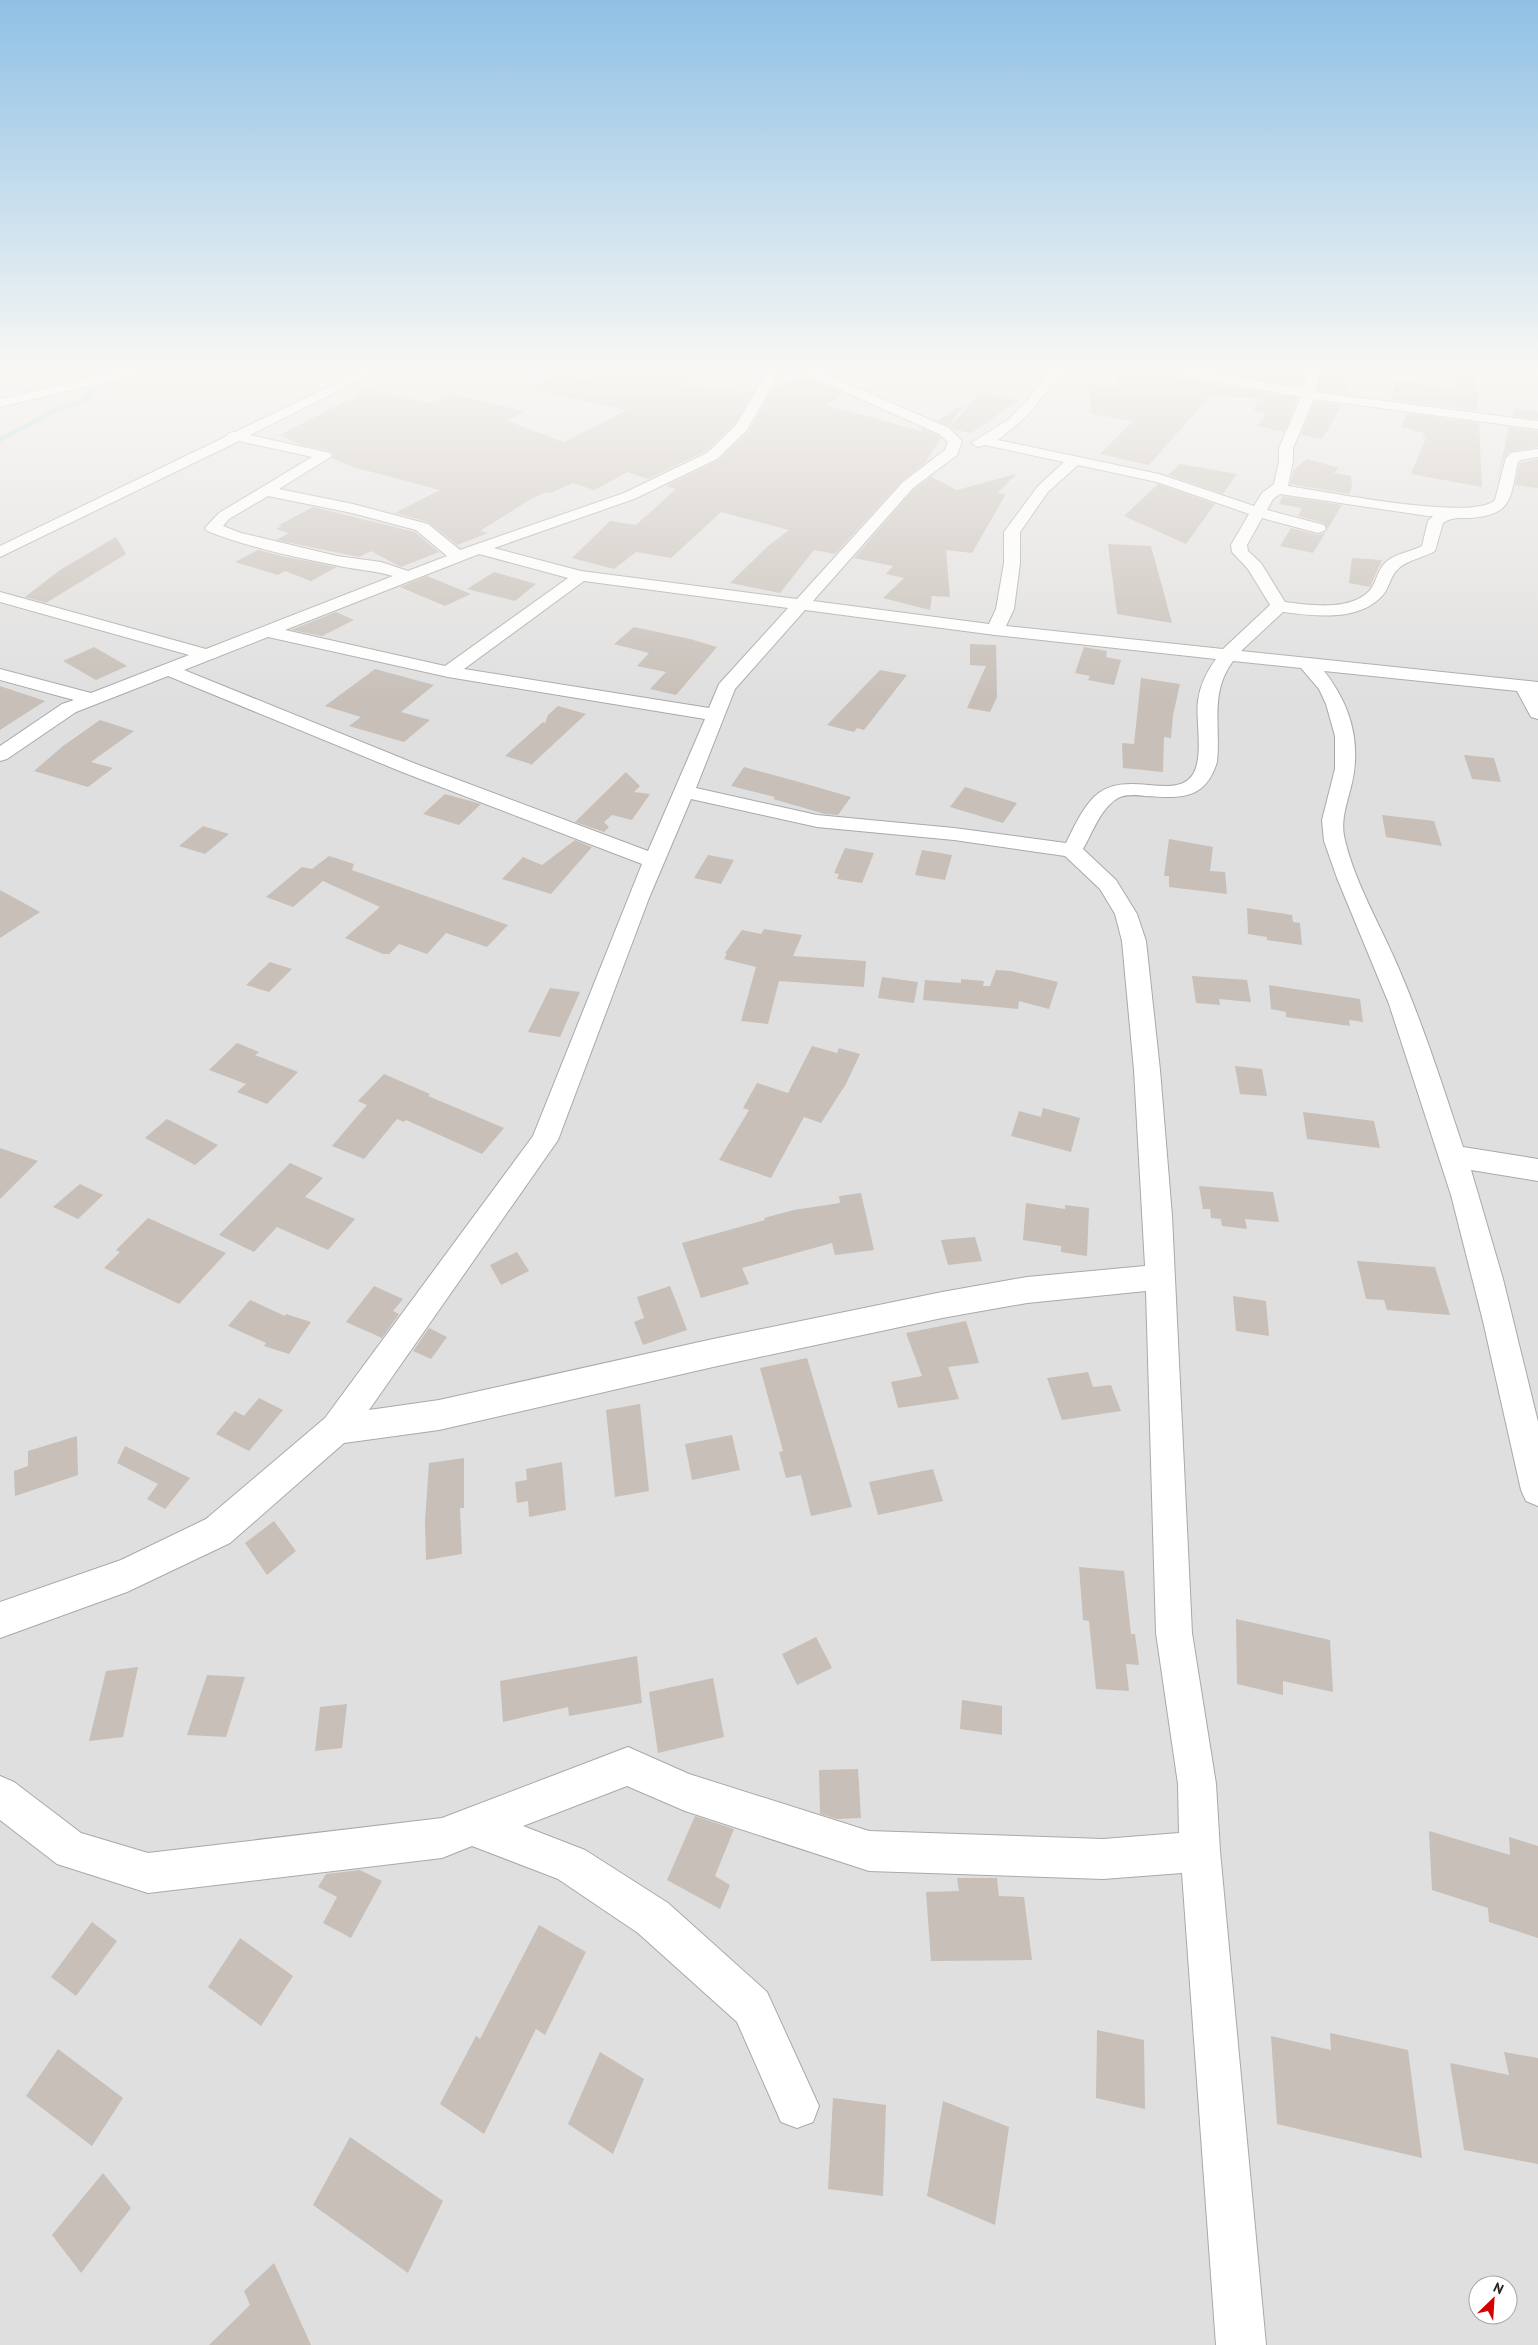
<svg xmlns="http://www.w3.org/2000/svg" width="1538" height="2345" font-family="'PT Sans',sans-serif">
<style>
.residential{fill:#e0dfdf;fill-rule:evenodd}
.lines{fill:none;stroke-linecap:round;stroke-linejoin:round}
.stream{stroke:#aad3df;stroke-width:4.5}
.building{fill:#c7bfb8}
.minor-casing{stroke:#a9a9a9;stroke-width:2}
.minor{fill:#fff;fill-rule:evenodd}
</style>
<rect width="100%" height="100%" fill="#f2efe9"/>
<path class="residential" d="M0,371H1534L1538,376V2345H0ZM1478,2285H1508V2315H1478Z"/>
<g class="lines">
<g class="stream">
<polyline points="103,371 106,376"/>
<polyline points="0,440 57,409 85,400 93,389 111,383 110,379"/>
</g>
</g>
<g class="building">
<polygon points="618,371 704,371 681,385 753,393 735,424 706,451 648,479 628,472 594,490 573,483 550,493 547,492 531,499 480,531 488,533 457,545 428,522 395,513 440,490 353,467 332,458 334,455 330,451 301,445 280,435 369,389 428,403 452,394 524,411 507,421 564,442 627,410 529,389 561,372 589,378 601,372 617,376"/>
<polygon points="1117,371 1174,371 1176,375 1182,377 1298,398 1284,432 1257,426 1266,414 1253,410 1259,398 1210,396 1149,465 1100,454 1133,421 1092,414 1088,383 1115,388"/>
<polygon points="1208,371 1306,371 1302,387"/>
<polygon points="1322,371 1345,371 1347,394 1317,390"/>
<polygon points="1456,371 1476,371 1478,411 1392,400 1396,378 1457,391"/>
<polygon points="796,377 816,381 843,393 826,405 921,431 924,429 941,438 925,463 902,481 835,554 814,550 780,593 730,583 768,546 789,530 721,512 671,558 636,552 614,569 572,558 610,521 636,525 676,489 666,486 718,460 749,431 769,394"/>
<polygon points="980,393 1020,400 971,433 952,429 950,426"/>
<polygon points="1315,401 1342,405 1322,439 1301,435"/>
<polygon points="964,404 949,426 937,421"/>
<polygon points="1514,408 1538,412 1538,419 1512,416"/>
<polygon points="1407,413 1479,423 1482,487 1411,474 1426,438 1422,437 1424,433 1401,427"/>
<polygon points="1509,427 1538,431 1538,447 1510,452 1504,458 1497,482"/>
<polygon points="1307,459 1339,468 1334,473 1351,476 1352,488 1349,494 1290,484 1294,470"/>
<polygon points="1538,459 1538,488 1515,485 1520,463"/>
<polygon points="1180,464 1237,474 1223,494 1168,475"/>
<polygon points="1016,474 998,493 1006,494 972,553 946,550 950,597 932,596 930,610 883,598 904,578 886,574 893,566 854,558 914,489 931,477 957,490"/>
<polygon points="1158,484 1215,504 1186,544 1124,516"/>
<polygon points="1283,496 1342,505 1313,553 1280,546 1291,528 1318,535 1325,533 1328,529 1324,523 1298,516 1302,508 1279,504"/>
<polygon points="313,507 415,532 439,552 401,567 371,551 359,557 276,540 289,533 276,529 282,526 279,525"/>
<polygon points="116,537 126,554 46,603 25,597 60,570"/>
<polygon points="1108,544 1151,546 1172,623 1117,614"/>
<polygon points="258,550 286,557 337,567 311,581 285,571 278,575 235,562"/>
<polygon points="1352,558 1382,560 1370,587 1349,583"/>
<polygon points="494,572 536,584 515,601 467,589"/>
<polygon points="427,576 471,594 445,606 400,587"/>
<polygon points="336,612 354,620 322,636 291,630"/>
<polygon points="634,627 690,639 717,647 676,695 650,689 666,672 637,666 649,653 614,644"/>
<polygon points="970,644 996,645 997,697 990,712 967,708 986,666 970,665"/>
<polygon points="94,647 127,666 96,680 63,661"/>
<polygon points="1084,647 1107,651 1106,657 1121,660 1114,685 1088,680 1090,676 1075,673"/>
<polygon points="375,669 434,685 401,712 430,720 404,742 349,726 361,717 325,706"/>
<polygon points="880,670 907,675 864,730 857,728 854,732 827,725"/>
<polygon points="1141,678 1180,684 1173,715 1171,738 1164,737 1163,772 1123,768 1122,743 1134,744"/>
<polygon points="0,686 45,701 0,730"/>
<polygon points="558,706 586,714 530,766 531,764 505,756 543,722 545,723 548,715"/>
<polygon points="100,720 134,731 91,762 113,768 88,787 34,771 63,746"/>
<polygon points="1464,755 1494,758 1501,782 1472,779"/>
<polygon points="744,767 792,780 851,797 838,815 825,814 773,799 775,797 731,786"/>
<polygon points="626,772 640,786 634,792 650,794 632,820 612,815 604,822 609,827 604,832 575,822"/>
<polygon points="965,787 1017,803 1003,823 950,807"/>
<polygon points="445,794 481,804 459,825 423,814"/>
<polygon points="1382,815 1434,821 1442,846 1386,837"/>
<polygon points="203,826 229,834 205,854 179,846"/>
<polygon points="1169,839 1213,847 1210,871 1225,872 1227,894 1169,887 1169,876 1164,876"/>
<polygon points="575,840 592,847 551,894 502,879 523,857 542,865"/>
<polygon points="845,848 874,853 862,883 837,879 839,874 834,873"/>
<polygon points="922,850 952,855 945,880 915,875"/>
<polygon points="708,855 734,860 721,884 694,878"/>
<polygon points="329,856 354,864 352,870 508,925 487,947 446,933 427,954 399,944 389,954 383,954 345,938 380,907 323,881 293,907 266,897 302,867 312,869"/>
<polygon points="0,890 40,912 0,938"/>
<polygon points="1247,908 1292,915 1293,922 1300,923 1302,945 1267,940 1267,937 1248,934"/>
<polygon points="764,929 802,935 793,956 866,961 864,987 779,981 768,1024 741,1021 756,967 724,959 727,954 725,953 742,930 761,934"/>
<polygon points="270,962 292,969 269,992 246,985"/>
<polygon points="996,970 1011,971 1058,982 1049,1009 1019,1001 1018,1009 923,1000 925,980 961,983 961,979 984,981 983,986 990,986"/>
<polygon points="1192,976 1247,980 1251,1002 1219,999 1220,1005 1196,1003"/>
<polygon points="882,977 918,982 914,1003 878,998"/>
<polygon points="1269,985 1360,999 1363,1022 1349,1020 1350,1026 1286,1017 1286,1012 1271,1009"/>
<polygon points="550,988 580,992 560,1037 528,1032"/>
<polygon points="237,1043 259,1052 255,1055 298,1072 267,1104 237,1092 246,1084 209,1070"/>
<polygon points="812,1046 837,1053 839,1048 860,1054 846,1084 821,1123 804,1117 771,1178 719,1160 749,1110 743,1108 757,1083 788,1093"/>
<polygon points="1235,1066 1262,1069 1267,1096 1240,1094"/>
<polygon points="384,1074 430,1094 428,1096 504,1128 482,1154 406,1120 404,1122 397,1119 364,1159 332,1146 367,1105 358,1101"/>
<polygon points="1043,1108 1080,1118 1071,1152 1011,1136 1019,1111 1041,1117"/>
<polygon points="1303,1112 1374,1121 1380,1148 1307,1139"/>
<polygon points="167,1119 218,1145 195,1165 145,1138"/>
<polygon points="0,1148 38,1161 0,1199"/>
<polygon points="290,1163 323,1178 305,1197 355,1219 328,1250 277,1227 254,1252 219,1235"/>
<polygon points="80,1184 103,1195 78,1219 53,1207"/>
<polygon points="1199,1186 1273,1192 1279,1222 1245,1219 1247,1229 1222,1226 1221,1219 1211,1218 1210,1209 1203,1209"/>
<polygon points="861,1193 874,1250 835,1255 832,1243 742,1268 749,1284 701,1298 682,1243 765,1220 764,1218 794,1210 840,1203 839,1196"/>
<polygon points="1026,1203 1065,1209 1065,1205 1089,1208 1087,1256 1061,1252 1061,1246 1023,1240"/>
<polygon points="148,1218 226,1253 179,1304 104,1268 120,1252 116,1250"/>
<polygon points="975,1237 982,1261 948,1265 941,1240"/>
<polygon points="517,1252 529,1271 501,1285 490,1265"/>
<polygon points="1357,1261 1435,1267 1450,1315 1387,1310 1384,1300 1366,1299"/>
<polygon points="374,1286 403,1299 393,1311 399,1314 382,1338 346,1322"/>
<polygon points="670,1286 687,1330 643,1345 634,1322 644,1318 637,1297"/>
<polygon points="1233,1296 1266,1301 1269,1336 1236,1331"/>
<polygon points="250,1300 285,1316 286,1314 311,1322 289,1354 264,1346 266,1343 228,1326"/>
<polygon points="966,1321 979,1363 948,1367 959,1399 898,1408 891,1382 922,1376 906,1333"/>
<polygon points="429,1328 447,1337 431,1359 413,1351"/>
<polygon points="807,1358 852,1507 811,1516 801,1475 786,1478 779,1452 783,1451 760,1368"/>
<polygon points="1088,1372 1093,1387 1111,1385 1121,1411 1062,1420 1047,1378"/>
<polygon points="259,1398 283,1410 249,1451 216,1434 235,1411 244,1416"/>
<polygon points="640,1404 649,1491 615,1497 606,1410"/>
<polygon points="732,1435 740,1470 692,1480 685,1444"/>
<polygon points="77,1436 78,1475 15,1496 14,1471 28,1466 28,1451"/>
<polygon points="125,1446 190,1478 165,1509 147,1499 158,1484 117,1463"/>
<polygon points="464,1458 464,1508 460,1508 462,1554 426,1560 425,1521 429,1463"/>
<polygon points="562,1462 566,1510 529,1517 528,1501 517,1503 515,1482 527,1480 526,1469"/>
<polygon points="933,1469 943,1501 878,1515 869,1482"/>
<polygon points="274,1521 296,1551 267,1575 245,1543"/>
<polygon points="1079,1567 1124,1571 1131,1634 1135,1634 1139,1665 1126,1664 1129,1691 1096,1689 1089,1621 1083,1620"/>
<polygon points="1236,1619 1330,1640 1333,1692 1283,1681 1283,1695 1237,1684"/>
<polygon points="816,1637 832,1668 797,1685 782,1654"/>
<polygon points="637,1656 642,1703 569,1716 568,1707 503,1722 500,1681"/>
<polygon points="138,1667 123,1737 89,1741 106,1671"/>
<polygon points="207,1675 245,1677 226,1737 187,1735"/>
<polygon points="713,1678 724,1737 658,1753 649,1692"/>
<polygon points="962,1700 1002,1706 1002,1735 960,1729"/>
<polygon points="347,1704 342,1748 315,1751 320,1707"/>
<polygon points="858,1769 861,1818 837,1819 820,1814 819,1770"/>
<polygon points="695,1816 734,1829 715,1876 730,1885 720,1909 667,1880"/>
<polygon points="1429,1831 1510,1855 1509,1837 1538,1846 1538,1938 1489,1922 1488,1908 1432,1890"/>
<polygon points="360,1870 382,1881 351,1938 323,1923 337,1897 318,1887 326,1874"/>
<polygon points="957,1878 997,1878 999,1896 1024,1897 1032,1960 931,1961 926,1892 959,1891"/>
<polygon points="92,1922 117,1941 76,1996 51,1977"/>
<polygon points="539,1925 586,1952 545,2035 536,2029 484,2134 440,2104 476,2036 480,2039"/>
<polygon points="240,1938 293,1976 261,2026 208,1987"/>
<polygon points="1097,2030 1144,2040 1145,2109 1096,2098"/>
<polygon points="1330,2033 1408,2050 1422,2158 1277,2124 1271,2036 1331,2050"/>
<polygon points="58,2049 123,2098 92,2146 26,2096"/>
<polygon points="600,2052 644,2079 613,2154 568,2124"/>
<polygon points="1504,2052 1538,2058 1538,2164 1464,2150 1450,2063 1509,2075"/>
<polygon points="833,2098 886,2105 883,2196 828,2189"/>
<polygon points="943,2101 1009,2127 995,2225 927,2196"/>
<polygon points="350,2137 443,2201 408,2273 313,2205"/>
<polygon points="103,2173 131,2208 81,2273 52,2235"/>
<polygon points="274,2263 311,2345 209,2345 250,2305 244,2291"/>
</g>
<g class="lines">
<defs>
<g id="minor">
<polygon points="121,371 141,371 139,374 0,407 0,399"/>
<path d="M363,371H378L250,435L330,453L332,456L279,489L353,504L428,524L460,550L624,493L707,453L736,425L768,371H780L747,430L717,459L634,499L494,548L581,571L797,599L903,482L945,450L948,442L939,434L805,374L803,371H818L949,428L962,441L957,455L913,488L813,601L989,624L996,609L1004,563V532L1038,486L1064,462L985,445L978,447L971,443L1008,420L1027,401L1050,371H1062L1027,416L998,440L1159,474L1254,506L1262,493L1274,484L1279,461V448L1301,397L1182,375L1178,374L1176,371H1200L1303,389L1308,371H1320L1315,392L1538,421V429L1314,399L1293,448V461L1288,486C1323,491 1474,522 1495,500L1506,458L1511,453L1538,449V457L1520,460L1518,462C1510,499 1513,515 1469,518C1458,518 1452,517 1443,523L1435,551C1423,558 1406,560 1397,570C1390,577 1389,589 1382,596C1358,622 1314,616 1283,612L1241,651L1538,682V719L1531,717L1517,691L1324,671C1351,705 1362,744 1351,787C1347,803 1341,819 1344,836C1354,882 1381,926 1399,969C1424,1027 1443,1087 1463,1147L1538,1159V1181L1471,1170L1503,1279L1538,1422V1506L1526,1501L1521,1490L1483,1321L1451,1195L1389,1004L1337,878L1324,841L1322,820L1335,769V736L1326,704L1319,689L1301,668L1233,661C1209,693 1221,726 1217,762C1205,801 1180,798 1145,796C1137,795 1126,794 1118,798C1100,809 1093,832 1083,849L1116,880L1137,914L1146,941L1160,1070L1172,1216L1192,1633L1216,1784L1220,1851L1266,2345H1216L1182,1873L1103,1879L869,1871L685,1811L627,1786L523,1826L585,1850L668,1903L767,1992L819,2106L813,2122L797,2128L781,2122L737,2022L638,1933L558,1879L472,1846L442,1858L148,1893L57,1864L0,1820V1776L14,1782L81,1833L148,1853L442,1818L628,1747L689,1774L869,1831L1103,1839L1179,1833L1178,1784L1156,1633L1146,1291L1027,1303L942,1318L713,1367L439,1430L344,1443L230,1543L127,1592L0,1638V1602L121,1560L206,1519L325,1418L533,1136L642,864L402,772L168,676L76,712L7,759L0,761V746L62,704L74,700L0,680V669L91,693L189,655L0,602V592L206,649L393,576C374,570 355,570 335,565C293,557 248,547 207,531L205,528L219,513L312,457L239,441L0,557V546L227,436L229,433L235,432ZM1078,465L1157,482L1249,514L1231,545L1232,552L1248,569L1270,605L1223,649L1006,626L1014,609L1020,563V532L1048,492ZM1280,494L1428,516H1433L1428,521L1422,546C1411,552 1396,553 1386,562C1378,569 1377,580 1371,589C1352,612 1310,605 1285,602L1261,563L1248,551L1247,545L1262,518L1318,533L1324,531L1326,528L1324,525L1267,510L1273,499ZM268,496L352,513L416,530L447,556L408,571L381,562L337,556L241,533L223,526L229,519ZM479,554L568,578L445,666L285,630ZM584,581L788,608L719,684L709,708L464,669ZM805,610L995,635L1216,659C1207,671 1200,685 1198,701C1195,721 1206,764 1189,779C1168,798 1123,769 1094,797C1082,809 1074,827 1066,843L954,828L817,815L696,788L735,689ZM268,637L448,677L705,719L648,851L416,764L184,670ZM691,799L817,827L954,840L1065,856L1100,889L1115,914L1122,941L1134,1070L1145,1266L1027,1277L942,1292L713,1339L439,1400L369,1410L558,1140L649,898Z"/>
</g>
</defs>
<use href="#minor" class="minor-casing"/>
<use href="#minor" class="minor"/>
</g>
<linearGradient id="sky" x2="0" y2="1"><stop stop-color="#8fc0e4"/><stop offset="0.53" stop-color="#f9f8f5"/><stop offset="1" stop-color="#f9f8f5" stop-opacity="0"/></linearGradient>
<rect width="1538" height="699" fill="url(#sky)"/>
<g transform="translate(1493 2300) rotate(25)"><circle r="24" fill="#ffffff" stroke="#a7a7a7"/>
<path d="M0-4L9 19L0 12L-9 19Z" fill="#d40000"/>
<text y="-8" font-size="14" font-weight="bold" text-anchor="middle" fill="#222222">N</text>
</g>
</svg>
